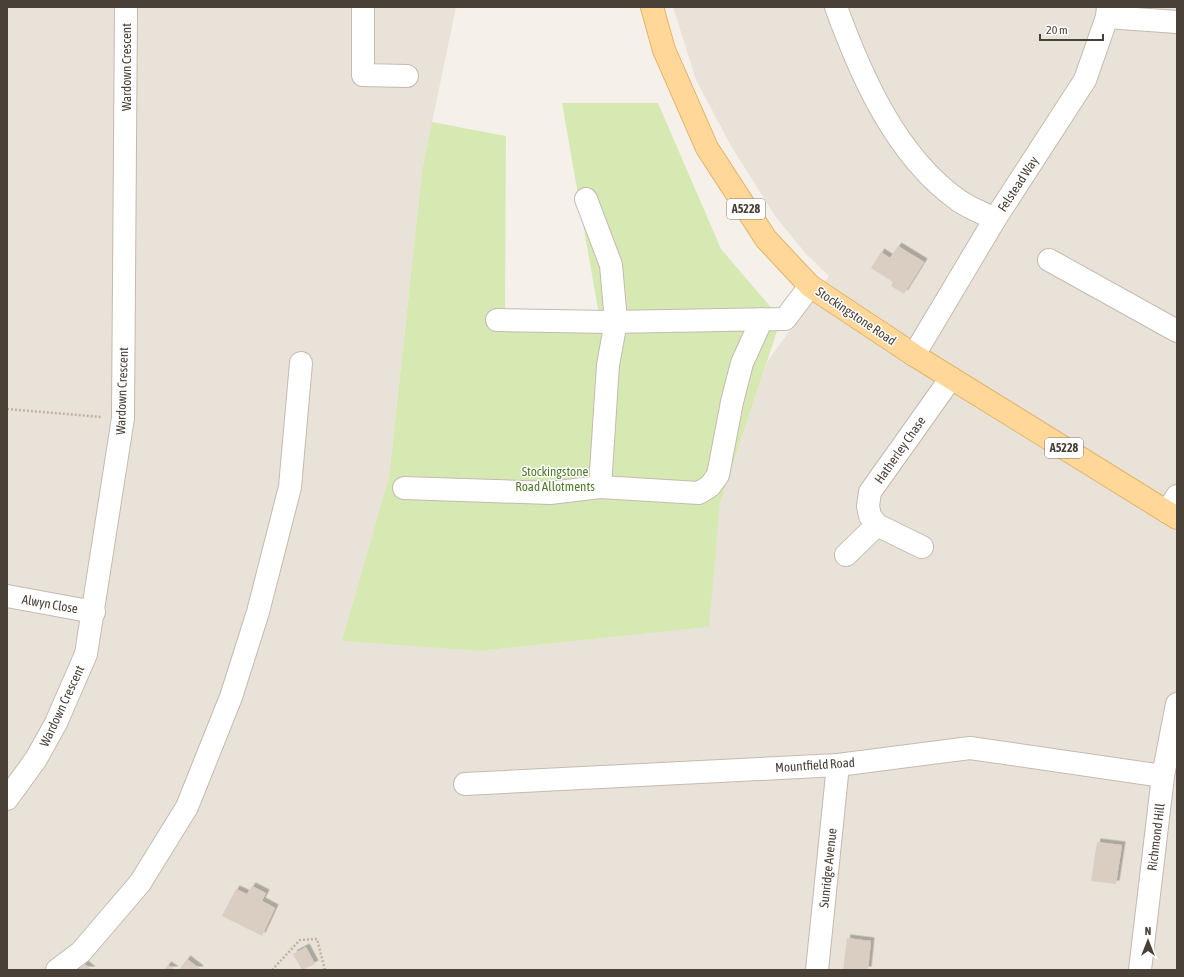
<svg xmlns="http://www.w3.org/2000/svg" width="1184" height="977" font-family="'Asap Condensed',sans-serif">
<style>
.residential{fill:#e9e2d8}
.green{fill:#d6e9b3}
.building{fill:#dacec2;filter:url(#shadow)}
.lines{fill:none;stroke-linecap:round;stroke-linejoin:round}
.minor-casing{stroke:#c4baaf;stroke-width:24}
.major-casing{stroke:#e5b367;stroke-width:24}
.path{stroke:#c3b29d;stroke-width:2.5;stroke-dasharray:2 2;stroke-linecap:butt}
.minor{stroke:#fff;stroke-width:22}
.major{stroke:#ffd899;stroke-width:22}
.labels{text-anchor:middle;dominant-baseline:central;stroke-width:3;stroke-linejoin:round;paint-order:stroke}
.shield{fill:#fff;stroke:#807a74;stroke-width:1}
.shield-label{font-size:12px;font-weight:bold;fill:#494138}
.street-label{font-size:13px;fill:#494138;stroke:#fff}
.park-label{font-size:13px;fill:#517d29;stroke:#fff}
</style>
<defs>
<filter id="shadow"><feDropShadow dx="3.5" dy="-3.5" stdDeviation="0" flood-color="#0004"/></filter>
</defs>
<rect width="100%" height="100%" fill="#f5f1ea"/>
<polygon class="residential" points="7,7 456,7 422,171 389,477 343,641 479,651 708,627 720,504 767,362 829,276 807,255 775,216 731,146 696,80 673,7 1177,7 1177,970 7,970"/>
<polygon class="green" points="562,103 658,103 721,249 781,319 720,504 709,627 479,651 342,641 389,477 422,171 432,122 506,136 505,311 599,315"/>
<g class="building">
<polygon points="898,246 924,262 904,294 891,286 893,282 871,268 881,252 890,258"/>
<polygon points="1097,842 1122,845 1116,884 1091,881"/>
<polygon points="252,886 266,893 262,901 275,908 262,936 222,916 236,889 247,894"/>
<polygon points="847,938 871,941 868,970 843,970"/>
<polygon points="306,947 315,964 302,970 293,954"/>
<polygon points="187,959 200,969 199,970 179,970"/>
<polygon points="82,962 92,970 72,970"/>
<polygon points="168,965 175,970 164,970"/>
</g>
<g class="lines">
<defs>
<g id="minor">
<polyline points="363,7 363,75 407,76"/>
<path d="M836,7C861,76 896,156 958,200C969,208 983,213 995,219"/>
<polyline points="1107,17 1177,22"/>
<polyline points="586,199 611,265 616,321 608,365 600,487"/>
<polyline points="1049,260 1177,331"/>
<polyline points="497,320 611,322 785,319 810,286"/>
<polyline points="914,355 995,219 1085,80 1107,17 1108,7"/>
<polyline points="404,488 550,493 600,487 699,493 710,486 718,475 732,402 742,363 762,319"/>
<polyline points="1167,512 1177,496"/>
<polyline points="922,547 877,525 870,516 868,506 870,492 951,378"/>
<polyline points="846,555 877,525"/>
<polyline points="7,596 94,612"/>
<polyline points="465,784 838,765 970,748 1163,776"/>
<polyline points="7,799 36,759 56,723 86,654 123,418 126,7"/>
<polyline points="57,970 81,952 140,883 187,807 231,697 258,612 290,487 301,363"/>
<polyline points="817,970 838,765"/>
<polyline points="1140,970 1163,776 1177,704"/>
</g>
<polyline id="major" points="652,7 664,50 707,148 766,239 810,286 914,355 1177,518"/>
</defs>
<use href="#minor" class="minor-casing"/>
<use href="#major" class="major-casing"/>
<g class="path">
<polyline points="7,409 102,417"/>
<polyline points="272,970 300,940 317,939 325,970"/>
</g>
<use href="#minor" class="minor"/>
<use href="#major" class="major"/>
</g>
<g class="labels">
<g class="shield">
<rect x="727" y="199" width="38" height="20" rx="3"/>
<rect x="1045" y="438" width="38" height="20" rx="3"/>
</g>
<g class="shield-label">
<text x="746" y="209">A5228</text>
<text x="1064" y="448">A5228</text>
</g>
<g class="street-label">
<text transform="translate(126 67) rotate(-90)">Wardown Crescent</text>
<text transform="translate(1018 184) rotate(-57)">Felstead Way</text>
<text transform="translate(856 316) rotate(34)">Stockingstone Road</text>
<text transform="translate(122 391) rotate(-88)">Wardown Crescent</text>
<text transform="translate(900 450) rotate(-55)">Hatherley Chase</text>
<text transform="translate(50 604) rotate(10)">Alwyn Close</text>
<text transform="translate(62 706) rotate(-65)">Wardown Crescent</text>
<text transform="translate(815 765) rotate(-4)">Mountfield Road</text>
<text transform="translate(1156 837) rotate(-83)">Richmond Hill</text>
<text transform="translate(828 868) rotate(-84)">Sunridge Avenue</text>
</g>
<g class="park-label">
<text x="555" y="471">Stockingstone<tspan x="555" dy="15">Road Allotments</tspan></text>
</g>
</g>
<rect width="1184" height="977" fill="none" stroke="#494138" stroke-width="16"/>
<g transform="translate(1148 941)" stroke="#ffffff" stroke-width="3" paint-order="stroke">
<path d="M0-3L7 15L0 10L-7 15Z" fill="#494138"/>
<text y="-6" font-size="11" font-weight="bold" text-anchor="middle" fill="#494138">N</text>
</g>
<path d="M1040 34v6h63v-6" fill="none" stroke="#494138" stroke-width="2"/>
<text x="1046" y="34" font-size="12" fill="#494138" stroke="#ffffff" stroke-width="3" paint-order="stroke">20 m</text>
</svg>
